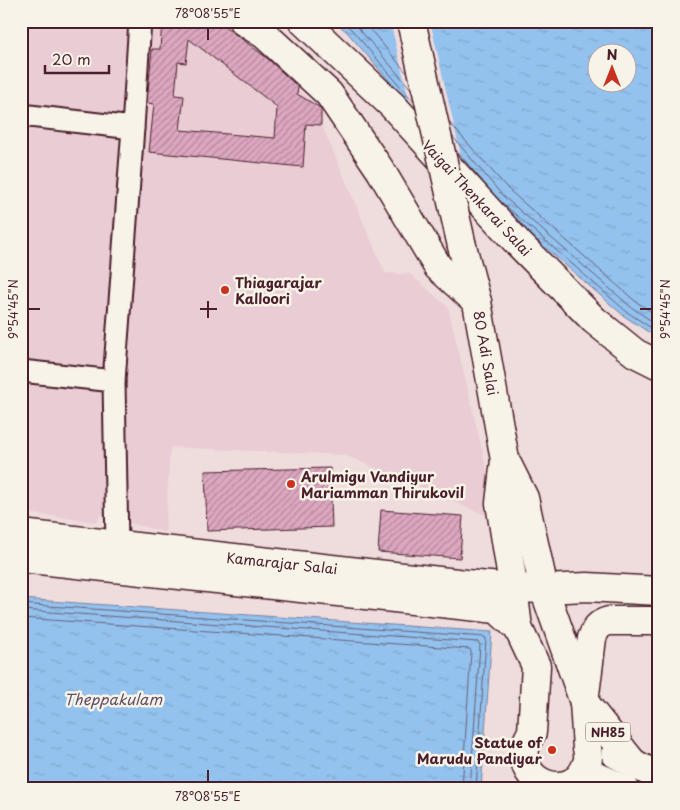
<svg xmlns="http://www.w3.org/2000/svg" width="680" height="810" font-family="'Playpen Sans',sans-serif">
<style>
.built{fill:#e9ccd4}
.water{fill:url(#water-ripples);stroke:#7681a0;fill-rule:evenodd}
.pier{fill:#efdcdc}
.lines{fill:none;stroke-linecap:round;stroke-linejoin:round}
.shore{stroke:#676079;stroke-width:1}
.building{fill:url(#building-hatch);stroke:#4a1f2b;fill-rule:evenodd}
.minor-casing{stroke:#4a1f2b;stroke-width:25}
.major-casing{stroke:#4a1f2b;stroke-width:31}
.highway-casing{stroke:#4a1f2b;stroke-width:31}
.minor{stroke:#f7f3e8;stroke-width:21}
.major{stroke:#f7f3e8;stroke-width:28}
.highway{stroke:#f7f3e8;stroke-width:28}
.major-bridge-casing{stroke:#4a1f2b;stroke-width:31;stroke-linecap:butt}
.major-bridge{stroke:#f7f3e8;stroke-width:28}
.ticks{fill:none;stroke:#4a1f2b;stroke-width:2}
.poi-dot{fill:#c8321e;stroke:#f7f3e8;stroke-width:2}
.labels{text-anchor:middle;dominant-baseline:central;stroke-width:5;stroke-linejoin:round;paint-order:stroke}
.shield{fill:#f7f3e8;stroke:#7e5f64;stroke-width:1}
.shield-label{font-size:12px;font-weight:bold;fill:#4a1f2b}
.street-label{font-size:14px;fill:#4a1f2b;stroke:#f7f3e8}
.poi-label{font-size:14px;font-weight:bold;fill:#4a1f2b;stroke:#f7f3e8;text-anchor:start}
.water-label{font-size:15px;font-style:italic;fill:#605066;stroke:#f7f3e8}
.neatline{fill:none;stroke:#4a1f2b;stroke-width:2}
.ticks-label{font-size:12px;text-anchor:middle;fill:#4a1f2b}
</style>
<defs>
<pattern id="water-ripples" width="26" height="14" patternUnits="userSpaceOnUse" patternTransform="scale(1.25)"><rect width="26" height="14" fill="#93c2ee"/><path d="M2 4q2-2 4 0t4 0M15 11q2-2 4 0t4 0" fill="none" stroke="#80a6cc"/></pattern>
<pattern id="building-hatch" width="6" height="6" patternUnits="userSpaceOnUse" patternTransform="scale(1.25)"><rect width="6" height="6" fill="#dca7c0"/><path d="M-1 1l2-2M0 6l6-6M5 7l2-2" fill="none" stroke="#b4879c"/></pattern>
</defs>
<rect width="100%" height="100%" fill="#efdcdc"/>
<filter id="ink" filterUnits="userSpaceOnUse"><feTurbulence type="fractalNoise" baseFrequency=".02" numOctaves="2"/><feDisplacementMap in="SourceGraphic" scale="10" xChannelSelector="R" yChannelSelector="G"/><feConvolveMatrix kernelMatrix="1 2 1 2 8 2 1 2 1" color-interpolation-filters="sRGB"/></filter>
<g filter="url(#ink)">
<polygon class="built" points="21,21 209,21 311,100 385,273 410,274 448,307 493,496 492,513 483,514 345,455 170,447 165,532 99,515 98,522 21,512"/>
<g class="water">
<path d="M334,21H659V339L624,316L494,203L347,32ZM598,52H628V82H598Z"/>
<polygon points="21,599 492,632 481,789 21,789"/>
</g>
<polygon class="pier" points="390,21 430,21 465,173 411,109"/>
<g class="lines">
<g class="shore">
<polyline points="342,21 351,29 414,102"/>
<polyline points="352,21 411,89"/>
<polyline points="363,21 407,73"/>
<polyline points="449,122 508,189 635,301 659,317"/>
<polyline points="453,137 502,195 631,307 659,326"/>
<polyline points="456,150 489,189"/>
<polyline points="500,201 627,312 659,333"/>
<polyline points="21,604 485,637 486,639 476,789"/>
<polyline points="21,610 478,642 480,645 470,789"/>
<polyline points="21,618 470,649 471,652 462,789"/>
</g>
</g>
<g class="building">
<path d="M162,21H218L267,58L298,87L297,94L319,107L321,110V125L306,124L303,167L149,152L154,104L147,103L152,49H160ZM189,39L277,107L275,138L180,130L184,96L175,95L178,62L186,63Z"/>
<polygon points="330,468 332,527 207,531 205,471"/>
<polygon points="381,510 463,516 460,558 378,552"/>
</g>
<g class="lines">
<defs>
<g id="minor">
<polyline points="21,115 133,128"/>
<polyline points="21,371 114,381"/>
<polyline points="115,558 117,546 114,381 133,128 140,21"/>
</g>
<g id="major">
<polyline points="243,21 265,35 329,94 381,171 438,267 477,302"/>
<polyline points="303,21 393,106 518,243 594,320 635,353 659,365"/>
<polyline points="462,246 477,302 505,460 500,503 511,572 518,628"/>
<polyline points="505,460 524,498 544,589 587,587 659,591"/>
<path d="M584,702L592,638C596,628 598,624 609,621H659"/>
</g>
<g id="highway">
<polyline points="21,534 466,584 513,588 544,589 584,702 632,762"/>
<path d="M21,558L497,609L518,628L536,666L532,732C501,781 574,808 587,763C589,759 588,753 587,748C586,733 585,717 584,702"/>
<polyline points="616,754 659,777"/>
<polyline points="584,771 625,789"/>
</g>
</defs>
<use href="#minor" class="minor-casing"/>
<use href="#major" class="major-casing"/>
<use href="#highway" class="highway-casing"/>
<use href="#minor" class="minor"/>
<use href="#major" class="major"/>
<use href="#highway" class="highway"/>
<defs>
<polyline id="major-bridge" points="411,21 462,246"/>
</defs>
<use href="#major-bridge" class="major-bridge-casing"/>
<use href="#major-bridge" class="major-bridge"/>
</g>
</g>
<path class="ticks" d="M208,28V40M208,301V318M28,309H40M200,309H217M640,309H652M208,770V782"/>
<g class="poi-dot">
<circle cx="225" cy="290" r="5"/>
<circle cx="291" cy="484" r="5"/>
<circle cx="552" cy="750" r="5"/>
</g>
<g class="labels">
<rect class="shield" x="585.5" y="722.5" width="45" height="19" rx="4"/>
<g class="shield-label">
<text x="608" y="732">NH85</text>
</g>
<g class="street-label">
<text transform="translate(477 198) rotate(47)">Vaigai Thenkarai Salai</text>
<text transform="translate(486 353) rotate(80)">80 Adi Salai</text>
<text transform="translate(282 563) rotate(6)">Kamarajar Salai</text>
</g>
<g class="poi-label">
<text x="235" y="282">Thiagarajar<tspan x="235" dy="16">Kalloori</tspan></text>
<text x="301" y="476">Arulmigu Vandiyur<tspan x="301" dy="16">Mariamman Thirukovil</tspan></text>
<text x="542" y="742" text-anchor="end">Statue of<tspan x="542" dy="16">Marudu Pandiyar</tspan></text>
</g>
<g class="water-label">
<text x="113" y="698">Theppakulam</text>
</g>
</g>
<rect width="680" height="810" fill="none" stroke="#f7f3e8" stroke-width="55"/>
<g transform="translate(612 68)"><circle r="24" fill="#f7f3e8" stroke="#b29e9c"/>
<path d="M0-4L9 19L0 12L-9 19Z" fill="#c8321e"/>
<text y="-8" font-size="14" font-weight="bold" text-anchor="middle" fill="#4a1f2b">N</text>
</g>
<path d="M45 65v8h64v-8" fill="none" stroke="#4a1f2b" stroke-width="2.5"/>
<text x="52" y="65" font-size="15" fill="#4a1f2b" stroke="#f7f3e8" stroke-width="4" paint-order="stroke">20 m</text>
<rect x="28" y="28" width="624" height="754" class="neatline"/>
<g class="ticks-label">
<text x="208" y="18">78°08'55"E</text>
<text transform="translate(14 309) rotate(-90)" y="4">9°54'45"N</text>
<text transform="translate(666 309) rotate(-90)" y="4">9°54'45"N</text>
<text x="208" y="801">78°08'55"E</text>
</g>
</svg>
